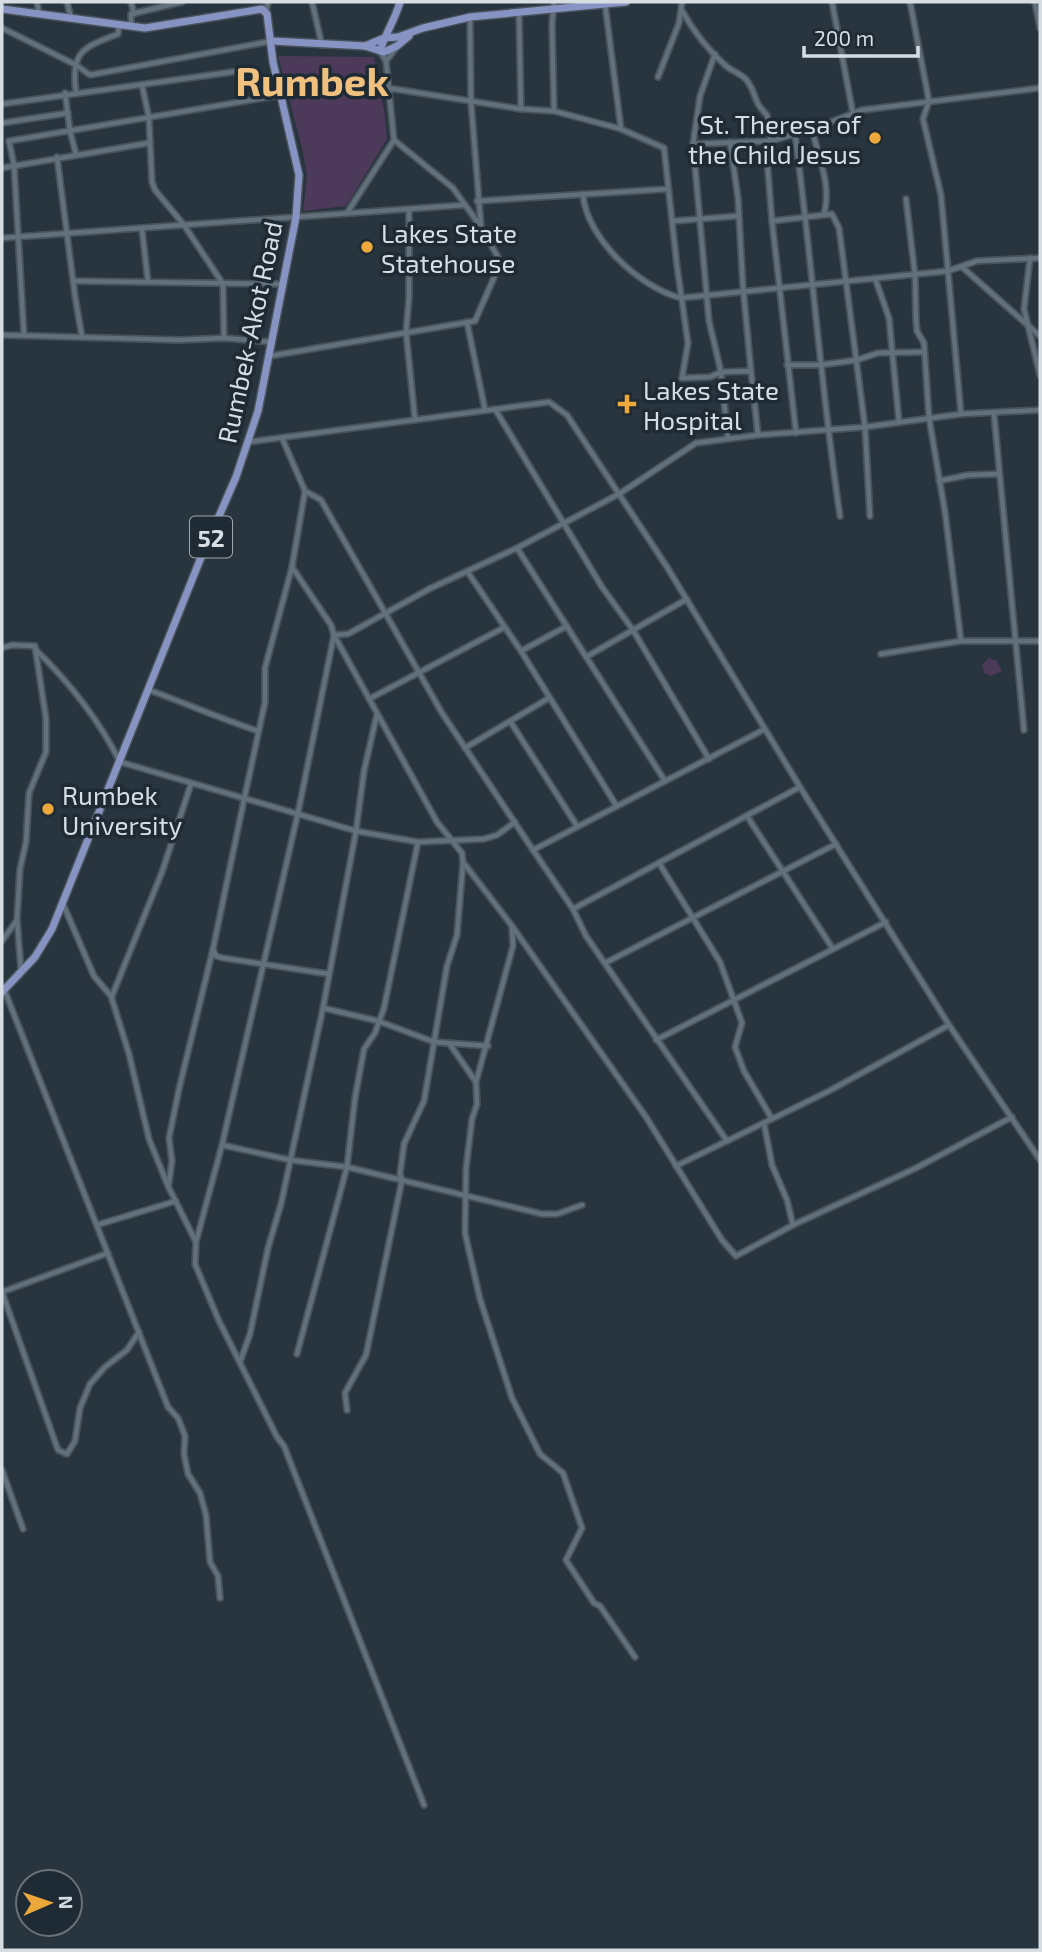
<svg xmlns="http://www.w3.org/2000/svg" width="1042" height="1952" font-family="'Exo 2',sans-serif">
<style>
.green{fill:#4d3a5b}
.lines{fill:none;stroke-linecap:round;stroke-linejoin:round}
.street-casing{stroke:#47525a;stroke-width:8}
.primary-casing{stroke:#47525a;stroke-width:10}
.street{stroke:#62707b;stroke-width:4.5}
.primary{stroke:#8793c2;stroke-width:7}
.poi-dot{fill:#eda83b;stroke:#1e2a34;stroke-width:2.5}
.labels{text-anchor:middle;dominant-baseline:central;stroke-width:7;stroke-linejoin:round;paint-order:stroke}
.shield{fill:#1e2a34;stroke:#9fa8af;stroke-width:2}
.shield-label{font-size:24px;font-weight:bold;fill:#d6dee4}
.poi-label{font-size:26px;fill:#d6dee4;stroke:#1e2a34;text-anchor:start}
.street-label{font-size:26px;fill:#d6dee4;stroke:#1e2a34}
.town-label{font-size:40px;font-weight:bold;fill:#f0c07e;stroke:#1e2a34}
</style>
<rect width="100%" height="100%" fill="#28343e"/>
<g class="green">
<polygon points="278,56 374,57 385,116 387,139 346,206 303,211 307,176 302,148"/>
<polygon points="990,657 992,660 996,660 1002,671 991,676 984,673 982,665"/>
</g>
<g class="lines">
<defs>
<g id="street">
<polyline points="37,2 39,14"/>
<polyline points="67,2 71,18"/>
<polyline points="131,2 134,14"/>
<polyline points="312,2 322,45"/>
<path d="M682,2L681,9C692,29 709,51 726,66C733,72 743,74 748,82C758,97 752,100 767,115L771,141L766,147L772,221L832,214L839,228L865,427L870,516"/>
<polyline points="832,2 853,114"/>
<polyline points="1035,2 1040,28"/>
<polyline points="605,4 621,129"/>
<polyline points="266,11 268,2"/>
<polyline points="519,13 521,109"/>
<polyline points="470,17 471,102 481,226"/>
<polyline points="131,27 131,14 182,2"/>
<polyline points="2,28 76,65 90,75 272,41"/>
<polyline points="715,54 700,96 693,144 709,321 721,372 751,371 758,435"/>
<polyline points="386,61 396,48"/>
<polyline points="658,77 679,23 681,10"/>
<polyline points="142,85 149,118 152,182 155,190 184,225 223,284 224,338"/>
<polyline points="388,88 521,109 554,111 621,129 664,148 677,266 688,343 682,378 710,377 721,372 728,439"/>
<path d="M76,92C70,51 84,47 118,34L119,26"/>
<polyline points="65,93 70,131 76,154"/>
<polyline points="2,104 239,71"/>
<polyline points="554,111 552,24 554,2"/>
<polyline points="2,123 68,113"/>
<path d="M812,129C818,157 832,185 824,214"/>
<path d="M795,134C812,261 821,389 840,516"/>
<polyline points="730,142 738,198 743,287 751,371"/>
<polyline points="693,144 771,141 812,129 862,110 1040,88"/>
<polyline points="57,157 75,296 82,337"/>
<polyline points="2,168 149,143"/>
<path d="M583,194C586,238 640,288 681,298L948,271L941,195L923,119L929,101L910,2"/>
<polyline points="906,199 915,275 916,320 917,331 924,343 929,418 945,512 961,641"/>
<polyline points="477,201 668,189"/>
<polyline points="409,209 409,298 406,332 415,420"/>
<polyline points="347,213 394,140"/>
<polyline points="673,221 738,216"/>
<polyline points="772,221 796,433"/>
<polyline points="142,229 148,282"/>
<polyline points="2,238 464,205"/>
<polyline points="1030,258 1024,309 1040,375"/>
<polyline points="962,267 1040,336"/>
<polyline points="875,278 889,318 899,422"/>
<polyline points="73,281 282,284"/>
<polyline points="467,322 485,410"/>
<polyline points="2,335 180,340 224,338 271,342"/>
<polyline points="24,335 14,165 9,141 281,95"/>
<polyline points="270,356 475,321 499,266 498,257 481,227 453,188 394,140 386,61 380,51"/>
<polyline points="787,365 820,365 857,360 878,353 924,352"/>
<polyline points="495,409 602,587 633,630 709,759"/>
<polyline points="961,414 1040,410"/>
<polyline points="994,414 1024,730"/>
<polyline points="248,442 549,402 567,415 667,567 800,787 949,1025 1040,1160"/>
<polyline points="939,481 968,475 999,474"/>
<polyline points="305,491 321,500 442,713 533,850"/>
<polyline points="517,548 665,781"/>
<polyline points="292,567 331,625 334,635 437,822 462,853 463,862 512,926 646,1117 722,1240 736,1256 793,1225 916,1168 1012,1117"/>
<polyline points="467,571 521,651 616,805"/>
<polyline points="2,648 12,645 35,646 46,719 46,752 29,793 26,842 20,869 17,919 21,970"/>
<path d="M35,649C69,682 99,720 120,762L356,831L418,842L484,839L497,835L515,822"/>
<polyline points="521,651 567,626"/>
<polyline points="881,654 961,641 1040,641"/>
<polyline points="586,657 687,599"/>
<path d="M149,690C185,703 221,719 258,731"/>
<polyline points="369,699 503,628"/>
<polyline points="510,721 577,826"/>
<polyline points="465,748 549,698"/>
<polyline points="747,816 833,949"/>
<polyline points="659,863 720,962 742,1023 735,1047 744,1071 772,1119"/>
<polyline points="63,904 94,976 111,996 129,1054 149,1139 168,1186 196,1242 195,1264 219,1321 277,1437 284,1446 424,1805"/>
<polyline points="573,909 800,787"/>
<polyline points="512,927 513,946 476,1082 477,1104 472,1119 466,1169 465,1233 480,1299 512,1398 540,1454 563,1473 582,1528 566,1560 594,1603 600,1606 635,1657"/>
<polyline points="2,941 17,920"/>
<polyline points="213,949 216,956 223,958 329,974"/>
<polyline points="605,963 836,844"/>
<polyline points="4,989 168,1407 178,1418 185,1436 184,1454 188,1474 200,1493 206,1515 210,1562 218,1576 220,1598"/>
<polyline points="112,996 162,872 191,784"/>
<polyline points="323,1008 378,1021 434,1042 488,1046"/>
<polyline points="656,1040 886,922"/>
<polyline points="449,1043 476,1082"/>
<polyline points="764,1123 772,1165 787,1200 793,1225"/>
<polyline points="727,1141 586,936 573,909 533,850 765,729"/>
<polyline points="222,1145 290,1160 347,1167 542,1214 557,1214 582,1205"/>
<polyline points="676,1166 829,1091 949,1025"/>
<polyline points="169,1183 172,1161 169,1138 179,1089 213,949 244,800 265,702 265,668 292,567 305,491 282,438"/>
<polyline points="97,1225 176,1201"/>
<polyline points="196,1242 222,1145 298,813 334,635 348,634 429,589 517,548 619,494 696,443 758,435 865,427 961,414 948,271 977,261 1040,258"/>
<polyline points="2,1292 58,1450 67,1454 75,1441 80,1408 90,1384 105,1367 127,1350 139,1332"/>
<polyline points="2,1292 108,1253"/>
<polyline points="297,1354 347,1167 355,1098 364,1049 375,1033 384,1008 418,842"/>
<polyline points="240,1362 250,1334 268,1248 281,1204 323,1008 356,831 364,771 377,714"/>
<polyline points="347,1410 345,1393 366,1355 402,1180 400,1174 404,1144 424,1101 447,966 457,935 463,863"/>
<polyline points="2,1470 23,1529"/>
</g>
<g id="primary">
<polyline points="2,9 145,28 262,9 267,14 273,62 299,175 296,217 258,411 236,477 200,560 52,929 35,957 2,992"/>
<polyline points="272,41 365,46 384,52 397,46 409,36"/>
<polyline points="365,46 384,38 398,37 423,28 470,17 626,2"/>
<path d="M380,51C385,34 395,20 400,2"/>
</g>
</defs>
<use href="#street" class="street-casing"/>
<use href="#primary" class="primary-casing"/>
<use href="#street" class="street"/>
<use href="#primary" class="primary"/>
</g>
<g class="poi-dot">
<circle cx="875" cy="138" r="7"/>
<circle cx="367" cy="247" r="7"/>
<path d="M623.5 393.5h7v7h7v7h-7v7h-7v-7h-7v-7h7z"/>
<circle cx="48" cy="809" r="7"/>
</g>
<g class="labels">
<rect class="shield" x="190" y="516.5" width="42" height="41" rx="5"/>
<g class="shield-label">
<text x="211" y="537">52</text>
</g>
<g class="poi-label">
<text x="861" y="123" text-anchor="end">St. Theresa of<tspan x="861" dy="30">the Child Jesus</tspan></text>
<text x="381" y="232">Lakes State<tspan x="381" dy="30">Statehouse</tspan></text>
<text x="643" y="389">Lakes State<tspan x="643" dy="30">Hospital</tspan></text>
<text x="62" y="794">Rumbek<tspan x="62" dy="30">University</tspan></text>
</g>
<g class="street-label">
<text transform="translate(249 332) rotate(-78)">Rumbek-Akot Road</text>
</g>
<g class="town-label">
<text x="312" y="80">Rumbek</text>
</g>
</g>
<rect width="1042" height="1952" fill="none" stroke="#d6dee4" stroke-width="7"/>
<g transform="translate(49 1903) rotate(88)"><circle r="33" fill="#1e2a34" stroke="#68727a" stroke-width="2"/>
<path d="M0-5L12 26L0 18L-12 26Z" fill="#eda83b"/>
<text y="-10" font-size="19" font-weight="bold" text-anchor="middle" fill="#d6dee4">N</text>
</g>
<path d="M804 46v10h114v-10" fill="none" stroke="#d6dee4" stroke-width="3.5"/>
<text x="814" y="46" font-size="21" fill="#d6dee4" stroke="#1e2a34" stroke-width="5" paint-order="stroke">200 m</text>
</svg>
